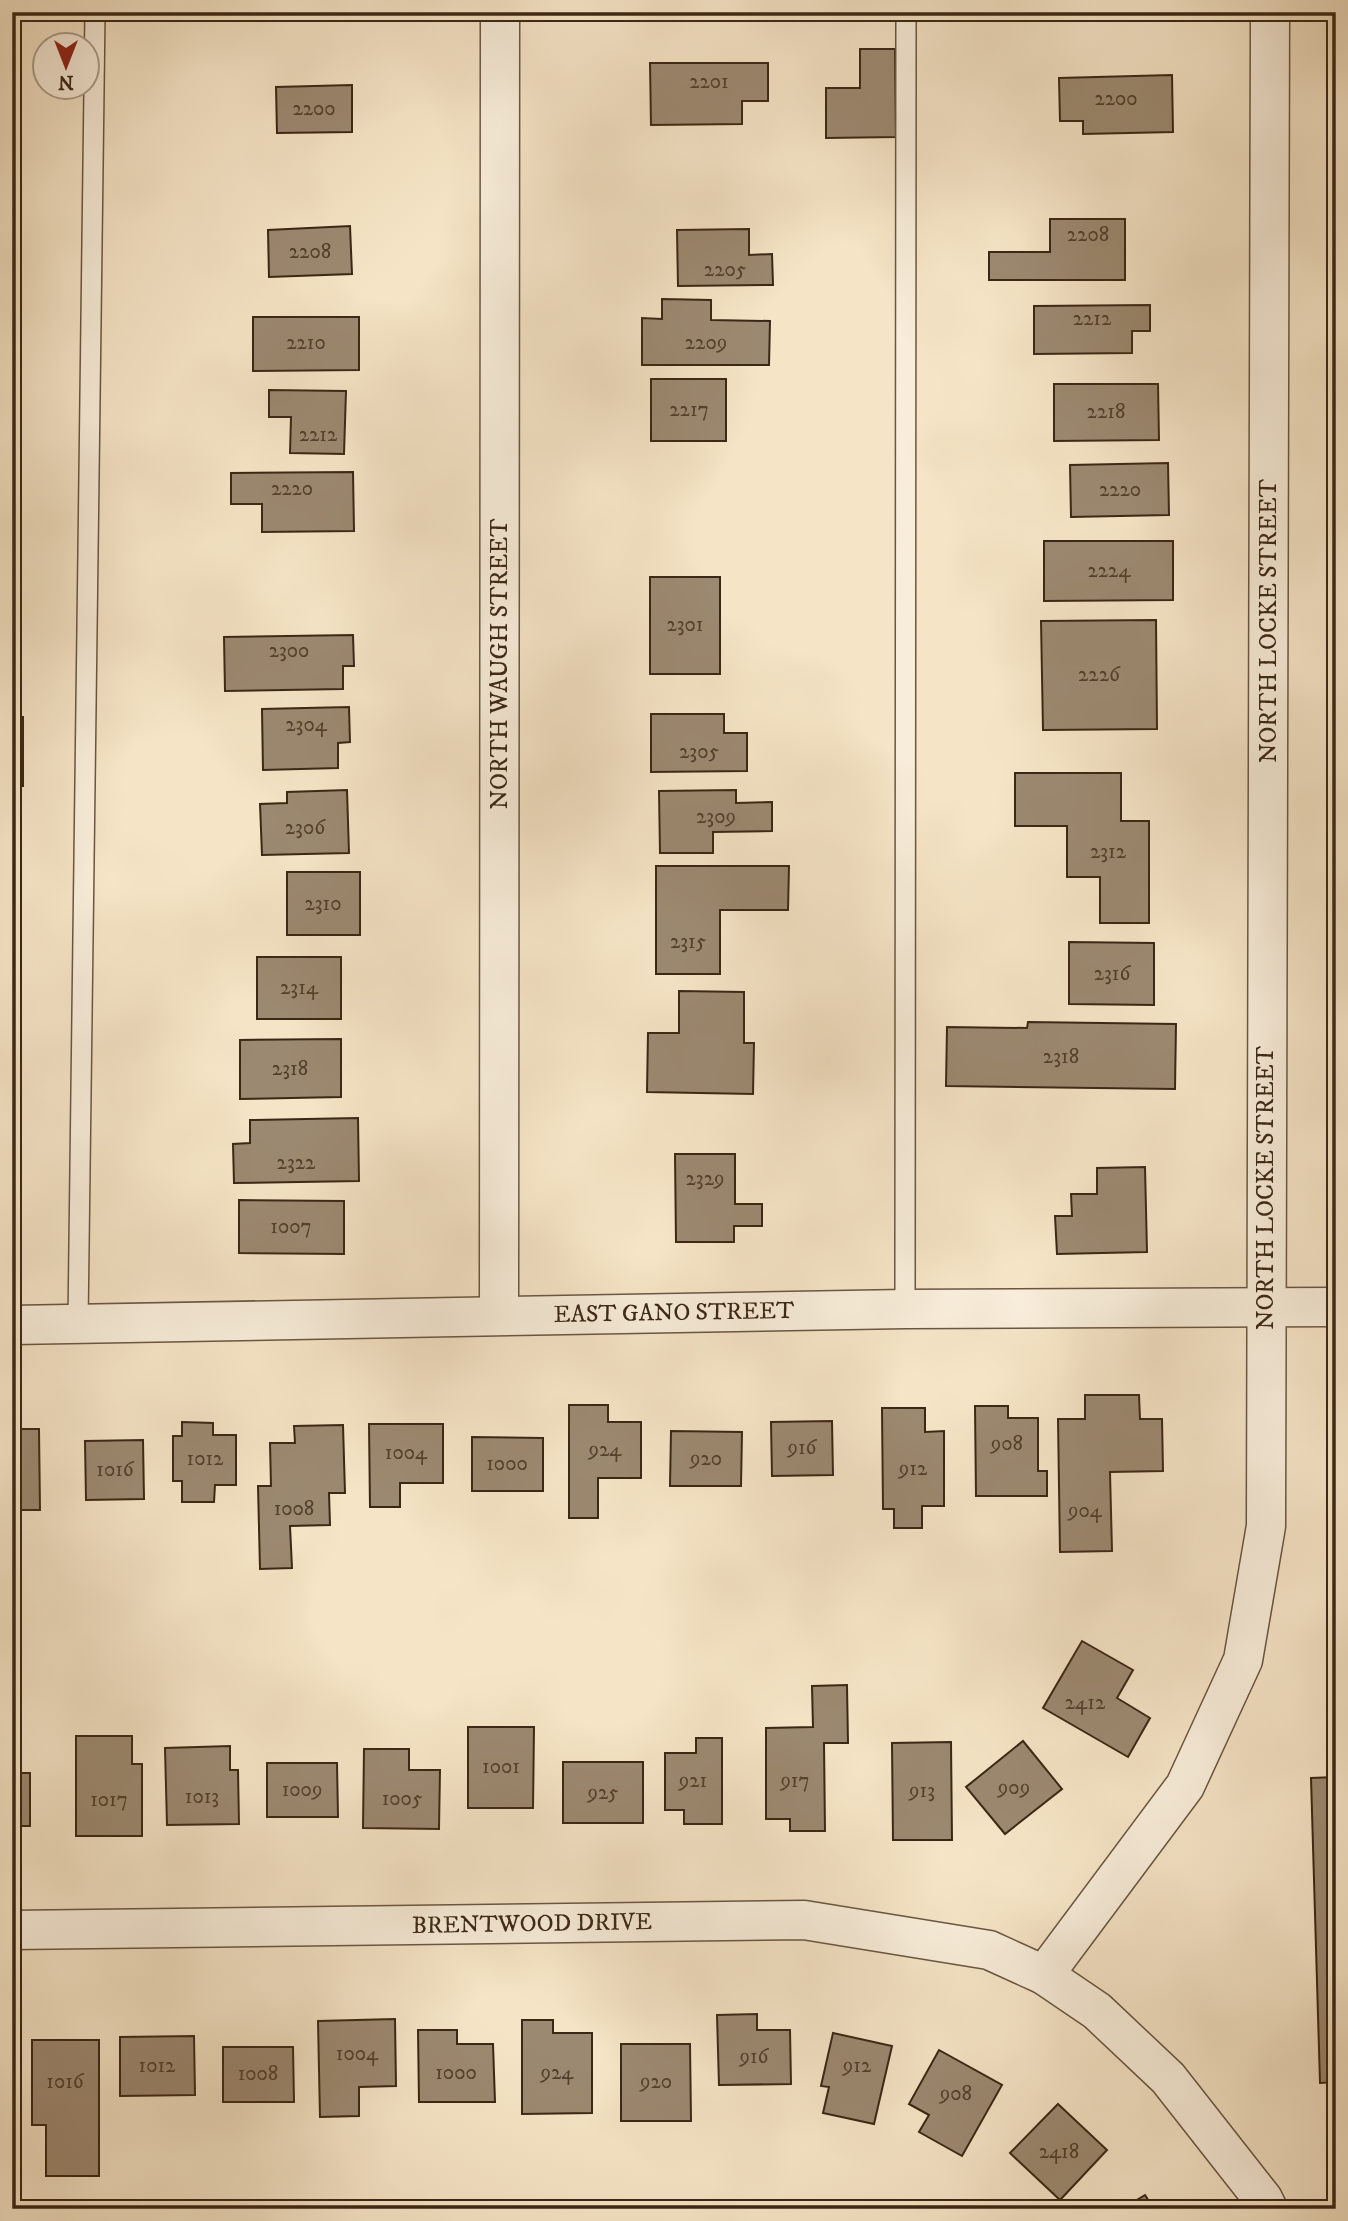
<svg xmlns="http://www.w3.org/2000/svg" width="1348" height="2221" font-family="'IM FELL DW Pica',serif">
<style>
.building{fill:#9c8971;stroke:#3b2715;stroke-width:2}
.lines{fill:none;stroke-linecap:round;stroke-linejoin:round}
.service-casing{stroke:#6a5641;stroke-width:22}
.minor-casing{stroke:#6a5641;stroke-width:41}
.service{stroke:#f8edda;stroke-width:19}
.minor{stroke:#f8edda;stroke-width:38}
.labels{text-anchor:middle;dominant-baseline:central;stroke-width:6;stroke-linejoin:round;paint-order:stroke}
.number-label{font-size:21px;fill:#53402c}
.street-label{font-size:24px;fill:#3b2715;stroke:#f8edda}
</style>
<rect width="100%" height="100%" fill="#f5e4c6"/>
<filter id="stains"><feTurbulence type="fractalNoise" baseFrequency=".00286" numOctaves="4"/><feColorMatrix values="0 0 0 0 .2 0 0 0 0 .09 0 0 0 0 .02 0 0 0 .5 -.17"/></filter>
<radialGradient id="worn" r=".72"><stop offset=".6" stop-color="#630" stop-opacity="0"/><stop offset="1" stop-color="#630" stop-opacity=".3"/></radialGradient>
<g class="building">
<polygon points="860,49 895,49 896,137 826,138 826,88 860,88"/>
<polygon points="650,63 768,63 768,101 742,101 742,124 651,125"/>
<polygon points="1172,75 1173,132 1083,134 1083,121 1060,121 1059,78"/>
<polygon points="352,85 352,132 277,133 276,87"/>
<polygon points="1050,219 1125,219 1125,280 989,280 989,252 1050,252"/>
<polygon points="350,226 352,274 269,277 268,230"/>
<polygon points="749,229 749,255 772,254 773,285 678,286 677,230"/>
<polygon points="662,299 711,300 711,320 770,321 769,365 642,365 642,318 662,319"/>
<polygon points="1150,305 1150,331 1132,331 1132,353 1034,354 1034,306"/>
<polygon points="253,317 359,317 359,370 253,371"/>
<rect x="651" y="379" width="75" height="62"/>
<polygon points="1054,384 1158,384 1159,440 1054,441"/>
<polygon points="269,390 346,391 344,454 290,453 291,417 269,417"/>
<polygon points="1168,463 1169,515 1071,517 1070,465"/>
<polygon points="353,472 354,531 262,532 262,504 231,504 231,473"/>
<polygon points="1044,541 1173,541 1173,600 1044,601"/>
<rect x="650" y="577" width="70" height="97"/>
<polygon points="1156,620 1157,729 1043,730 1041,621"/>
<polygon points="353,635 354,666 343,666 343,689 225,691 224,637"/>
<polygon points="349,707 350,742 338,743 338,768 263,770 262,709"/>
<polygon points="651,714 724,714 724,733 747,733 747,771 651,772"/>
<rect x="12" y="717" width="11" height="69"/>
<polygon points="1015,773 1121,773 1121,821 1149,821 1149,923 1100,923 1100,877 1067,877 1067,826 1015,826"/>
<polygon points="347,790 349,853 262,855 260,804 287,803 287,792"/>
<polygon points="736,790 736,803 772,802 772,831 713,832 713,853 660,853 659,791"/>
<polygon points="656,866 789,866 788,910 720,910 720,974 656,974"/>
<rect x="287" y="872" width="73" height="63"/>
<polygon points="1069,942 1154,943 1154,1005 1069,1004"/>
<rect x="257" y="957" width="84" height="62"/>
<polygon points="679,991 744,992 744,1043 754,1043 753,1094 647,1092 648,1033 679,1033"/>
<polygon points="1028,1022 1176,1024 1175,1089 946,1086 947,1027 1027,1028"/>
<polygon points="341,1039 341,1097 240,1099 240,1040"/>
<polygon points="358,1118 359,1181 234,1183 233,1144 250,1143 250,1120"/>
<polygon points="675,1154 735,1154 735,1204 762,1204 762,1226 734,1226 734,1242 676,1242"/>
<polygon points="1145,1167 1147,1252 1057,1254 1055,1216 1072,1216 1071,1194 1097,1194 1097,1168"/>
<polygon points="239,1200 344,1201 344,1254 239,1253"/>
<polygon points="1085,1395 1139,1395 1140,1419 1162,1419 1163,1471 1110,1472 1112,1551 1060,1552 1058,1419 1085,1419"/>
<polygon points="569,1405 608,1405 608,1422 641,1422 641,1478 598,1478 598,1518 569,1518"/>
<polygon points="975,1406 1008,1406 1008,1418 1038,1418 1038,1471 1047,1471 1047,1496 976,1496"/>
<polygon points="882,1408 925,1408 925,1432 944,1431 944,1506 922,1506 922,1528 894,1528 894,1509 883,1509"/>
<polygon points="832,1421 833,1475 772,1476 771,1422"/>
<polygon points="182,1422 213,1423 213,1435 236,1435 236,1485 215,1485 214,1502 182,1502 182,1481 173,1481 173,1436 182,1436"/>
<polygon points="369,1424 443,1424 443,1483 400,1483 400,1507 370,1507"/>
<polygon points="343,1425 345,1493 329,1493 330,1525 290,1526 292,1568 260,1569 258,1486 271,1486 270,1443 295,1443 294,1426"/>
<polygon points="12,1429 39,1429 40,1510 12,1510"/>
<polygon points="671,1431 742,1432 741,1486 670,1486"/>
<polygon points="472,1437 543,1438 543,1491 472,1491"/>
<polygon points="143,1440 144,1499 86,1500 85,1441"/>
<polygon points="1082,1641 1133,1670 1117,1698 1150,1718 1128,1757 1043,1708"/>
<polygon points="847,1685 848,1743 824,1743 825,1831 790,1831 790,1819 766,1819 766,1728 813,1727 812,1686"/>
<polygon points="468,1727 534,1727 533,1808 468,1808"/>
<polygon points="76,1736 132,1736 132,1764 142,1764 142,1836 76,1836"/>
<polygon points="696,1738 722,1738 722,1824 684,1824 684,1810 665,1810 665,1753 696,1753"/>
<polygon points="12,1740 15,1740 16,1773 30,1773 30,1826 12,1826"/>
<polygon points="1023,1741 1062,1789 1005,1834 966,1787"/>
<polygon points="951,1742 952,1840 893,1840 892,1743"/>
<polygon points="230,1746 230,1770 238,1770 239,1824 167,1825 165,1748"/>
<polygon points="364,1749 409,1749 409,1770 440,1770 439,1829 363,1828"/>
<rect x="563" y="1762" width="80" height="61"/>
<polygon points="267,1763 337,1763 338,1817 267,1817"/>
<polygon points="1336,1777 1336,2082 1320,2083 1311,1778"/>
<polygon points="757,2014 757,2030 790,2030 791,2084 719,2085 717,2015"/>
<polygon points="395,2019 396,2086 359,2087 359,2116 320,2117 318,2021"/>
<polygon points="522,2020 553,2020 553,2033 592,2033 592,2113 522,2114"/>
<polygon points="418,2030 457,2030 457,2044 493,2044 495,2102 419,2102"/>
<polygon points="833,2033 892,2046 874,2124 823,2113 829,2087 821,2086"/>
<polygon points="194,2036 195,2095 120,2096 120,2037"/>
<polygon points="32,2040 99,2040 99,2176 46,2176 46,2125 32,2125"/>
<polygon points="621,2044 690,2044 691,2121 621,2121"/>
<polygon points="223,2047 293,2047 294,2102 223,2102"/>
<polygon points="939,2050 1002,2085 962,2156 919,2132 929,2115 909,2104"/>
<polygon points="1058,2104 1107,2150 1060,2200 1010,2153"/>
<polygon points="1145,2195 1154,2209 1122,2209"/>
</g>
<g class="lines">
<defs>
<g id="service">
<polyline points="905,1309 906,12"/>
<polyline points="78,1323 95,12"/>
</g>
<g id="minor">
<polyline points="499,1315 500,12"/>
<polyline points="12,1325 905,1309 1336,1307"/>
<polyline points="12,1930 804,1920 989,1950 1044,1975 1097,2011 1168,2078 1263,2199 1268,2209"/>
<polyline points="1044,1975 1185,1786 1243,1660 1266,1526 1270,12"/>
</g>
</defs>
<use href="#service" class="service-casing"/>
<use href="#minor" class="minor-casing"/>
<use href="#service" class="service"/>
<use href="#minor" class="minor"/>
</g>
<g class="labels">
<g class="number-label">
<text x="709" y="82">2201</text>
<text x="1116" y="99">2200</text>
<text x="314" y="109">2200</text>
<text x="1088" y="235">2208</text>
<text x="310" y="252">2208</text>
<text x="725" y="270">2205</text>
<text x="1092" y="319">2212</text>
<text x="306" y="343">2210</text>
<text x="706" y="343">2209</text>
<text x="689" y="410">2217</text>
<text x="1106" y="412">2218</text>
<text x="318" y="435">2212</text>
<text x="292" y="489">2220</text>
<text x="1120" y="490">2220</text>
<text x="1109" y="571">2224</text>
<text x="685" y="625">2301</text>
<text x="289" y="651">2300</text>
<text x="1099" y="675">2226</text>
<text x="306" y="725">2304</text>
<text x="699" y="752">2305</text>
<text x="716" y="817">2309</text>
<text x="305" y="828">2306</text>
<text x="1108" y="852">2312</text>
<text x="323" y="904">2310</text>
<text x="688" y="942">2315</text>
<text x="1112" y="974">2316</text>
<text x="299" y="988">2314</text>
<text x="1061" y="1057">2318</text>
<text x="290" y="1069">2318</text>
<text x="296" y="1163">2322</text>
<text x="705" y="1179">2329</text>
<text x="291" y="1227">1007</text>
<text x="1007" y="1444">908</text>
<text x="802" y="1448">916</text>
<text x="605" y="1450">924</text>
<text x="406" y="1453">1004</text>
<text x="205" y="1459">1012</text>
<text x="706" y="1459">920</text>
<text x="507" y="1464">1000</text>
<text x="913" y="1469">912</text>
<text x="115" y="1470">1016</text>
<text x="294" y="1509">1008</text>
<text x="1085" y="1511">904</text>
<text x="1085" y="1703">2412</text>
<text x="501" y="1767">1001</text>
<text x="693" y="1781">921</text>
<text x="795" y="1781">917</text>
<text x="1014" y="1788">909</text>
<text x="302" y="1790">1009</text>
<text x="922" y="1791">913</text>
<text x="603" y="1793">925</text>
<text x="202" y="1797">1013</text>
<text x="402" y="1799">1005</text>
<text x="109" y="1800">1017</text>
<text x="357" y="2054">1004</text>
<text x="754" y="2057">916</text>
<text x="157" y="2066">1012</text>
<text x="857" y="2066">912</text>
<text x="456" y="2073">1000</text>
<text x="557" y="2073">924</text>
<text x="258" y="2074">1008</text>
<text x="65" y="2082">1016</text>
<text x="656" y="2082">920</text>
<text x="956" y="2094">908</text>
<text x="1059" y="2152">2418</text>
</g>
<g class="street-label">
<text transform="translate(1269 621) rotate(-90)">NORTH LOCKE STREET</text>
<text transform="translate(500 664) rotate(-90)">NORTH WAUGH STREET</text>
<text transform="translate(1266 1188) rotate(-90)">NORTH LOCKE STREET</text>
<text transform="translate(674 1313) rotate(-1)">EAST GANO STREET</text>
<text transform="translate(532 1924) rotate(-1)">BRENTWOOD DRIVE</text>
</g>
</g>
<rect width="1348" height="2221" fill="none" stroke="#f5e4c6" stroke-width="42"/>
<rect x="14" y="14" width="1320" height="2193" fill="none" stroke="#3b2715" stroke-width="3.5"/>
<rect x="21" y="21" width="1306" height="2179" fill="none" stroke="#3b2715" stroke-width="2"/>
<g transform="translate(66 66) rotate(180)"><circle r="33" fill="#f8edda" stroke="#ac9e8b" stroke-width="2"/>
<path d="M0-5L12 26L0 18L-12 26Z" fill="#8f2418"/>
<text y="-10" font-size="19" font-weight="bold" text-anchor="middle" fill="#3b2715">N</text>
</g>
<rect width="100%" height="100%" filter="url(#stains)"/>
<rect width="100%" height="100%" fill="url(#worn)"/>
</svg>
